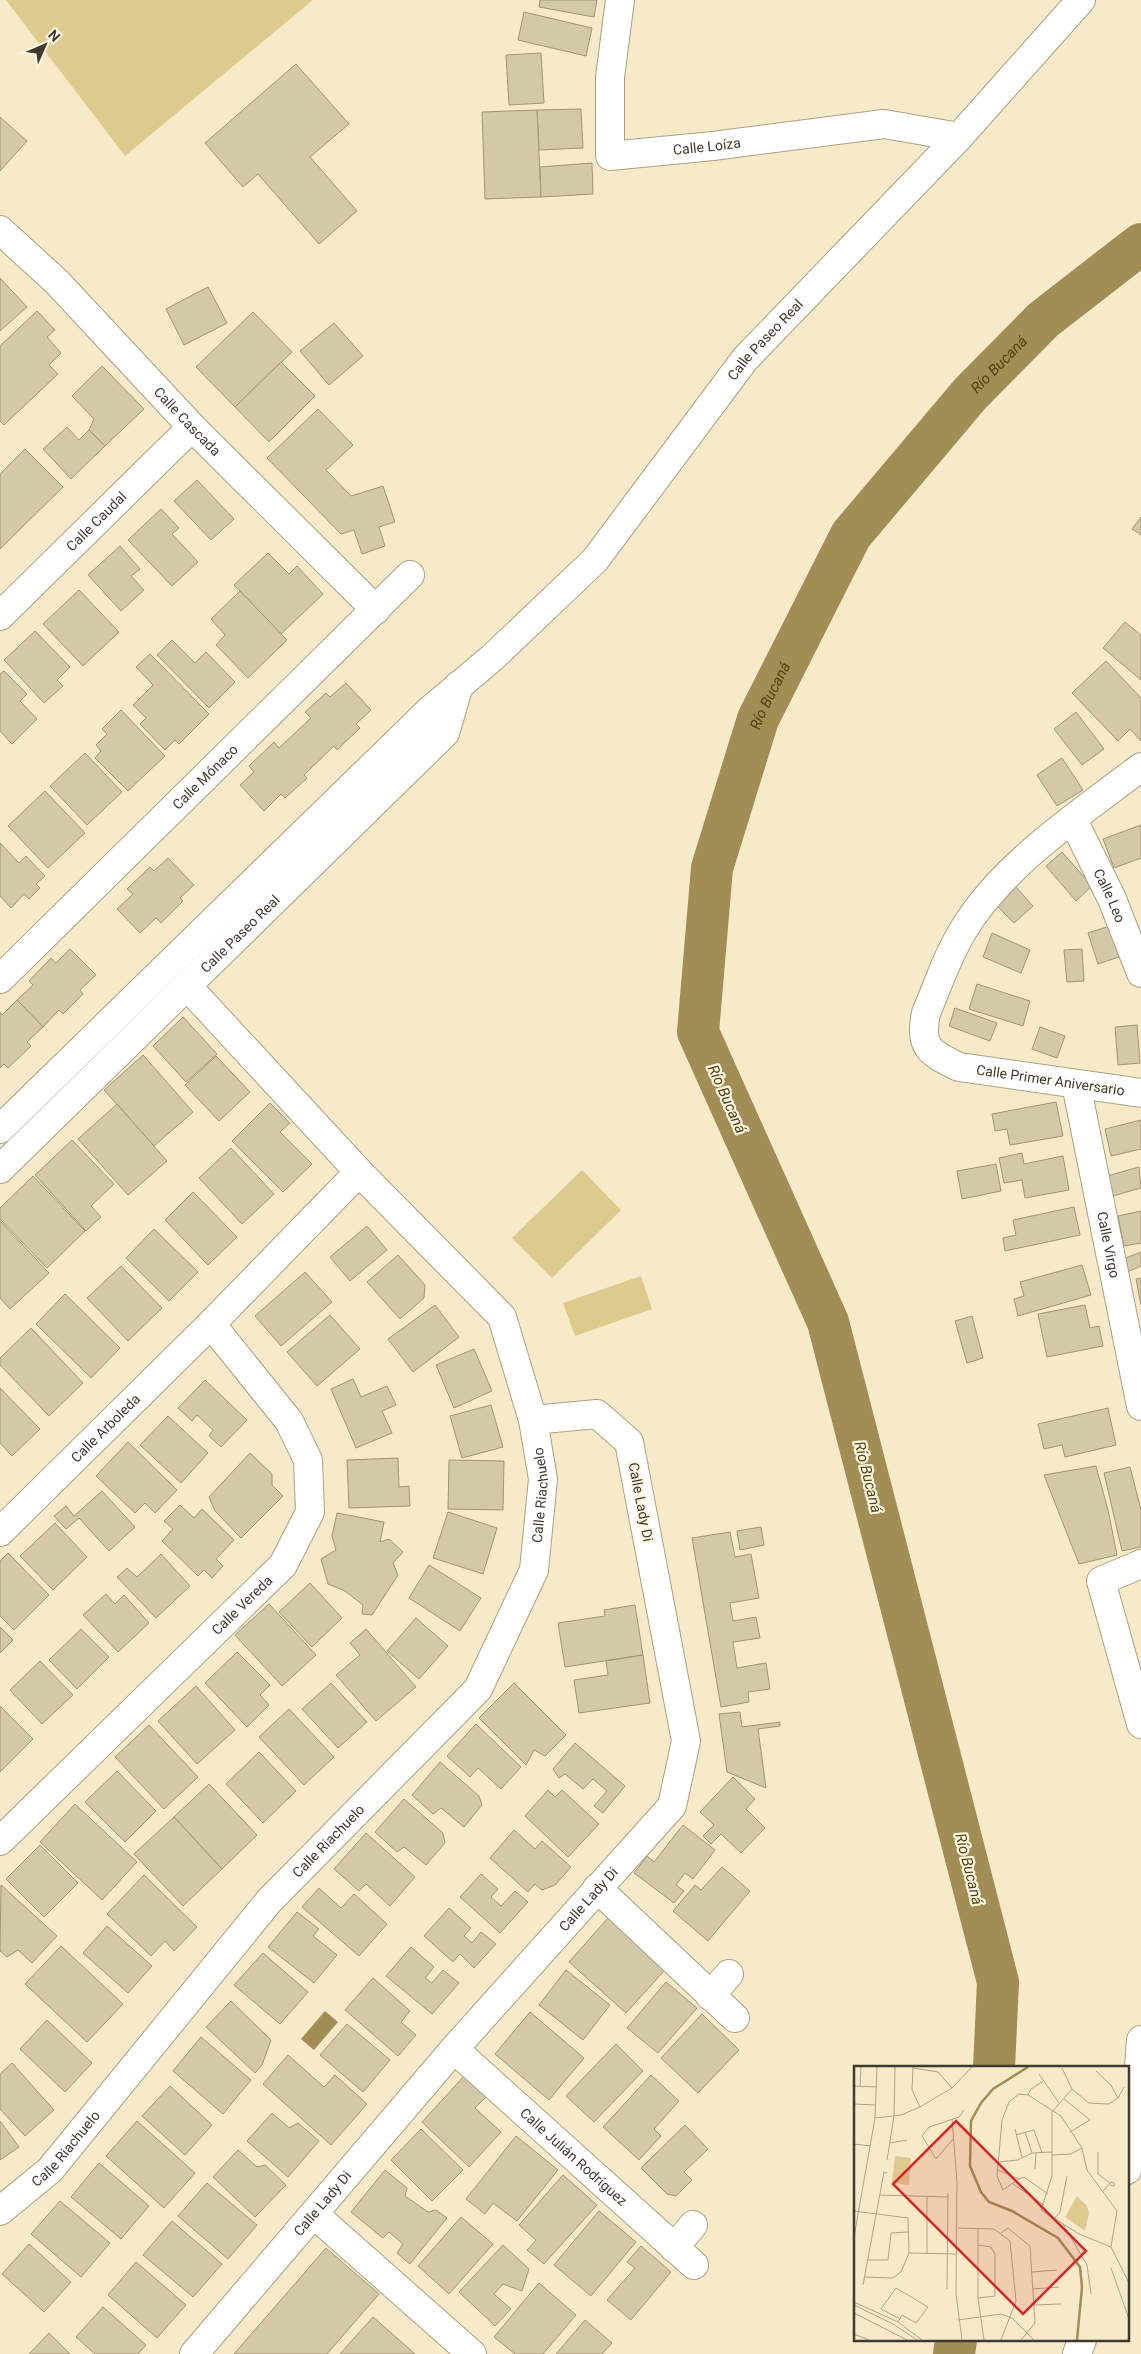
<svg xmlns="http://www.w3.org/2000/svg" width="1141" height="2354" font-family="Roboto,sans-serif">
<style>
.green{fill:#dfca8e}
.water{fill:#a28e54}
.lines{fill:none;stroke-linecap:round;stroke-linejoin:round}
.river{stroke:#a28e54;stroke-width:42}
.building{fill:#d3c8a7;stroke:#a09575}
.minor-casing{stroke:#aba080;stroke-width:30}
.minor{stroke:#fff;stroke-width:28}
.labels{text-anchor:middle;dominant-baseline:central;stroke-width:4.5;stroke-linejoin:round;paint-order:stroke}
.street-label{font-size:14px;fill:#3f3a2d;stroke:#fff7e3}
.water-label{font-size:15px;font-style:italic;fill:#514213;stroke:#fff7e3}
.inset-river{fill:none;stroke:#a28e54;stroke-width:2.5}
.inset-road{fill:none;stroke:#ada48a;stroke-width:1}
.view{fill:#d62828;fill-opacity:0.15;stroke:#d62828;stroke-width:2.5}
.inset-edge{fill:none;stroke:#3f3a2d;stroke-width:2.5}
</style>
<rect width="100%" height="100%" fill="#f6eac8"/>
<g class="green">
<polygon points="6,0 313,0 125,156"/>
<polygon points="582,1170 621,1210 552,1278 512,1238"/>
<polygon points="641,1276 652,1309 575,1336 563,1303"/>
</g>
<polygon class="water" points="325,2011 338,2022 314,2050 301,2039"/>
<g class="lines">
<g class="river">
<path id="s1" d="M994,2068L998,1982L828,1322L698,1032L712,868L758,719L851,535L970,394L1043,320L1141,244"/>
<polyline points="954,2354 956,2340"/>
</g>
</g>
<g class="building">
<polygon points="540,0 597,0 594,17 539,7"/>
<polygon points="524,12 592,28 586,56 518,40"/>
<polygon points="541,53 544,103 509,105 506,55"/>
<polygon points="296,64 349,124 310,157 357,211 319,244 258,174 243,187 205,143"/>
<polygon points="581,109 583,148 539,150 537,110"/>
<polygon points="537,110 541,197 485,199 482,112"/>
<polygon points="0,117 27,141 0,171"/>
<polygon points="592,163 593,194 541,197 540,167"/>
<polygon points="0,278 27,307 0,331"/>
<polygon points="208,287 227,323 184,345 166,309"/>
<polygon points="37,311 55,330 47,337 61,353 49,365 58,374 4,425 0,421 0,346"/>
<polygon points="253,312 292,352 235,407 196,367"/>
<polygon points="334,323 363,356 329,385 300,351"/>
<polygon points="281,362 315,396 269,442 235,407"/>
<polygon points="102,366 144,409 105,446 89,430 94,419 72,396"/>
<polygon points="318,409 353,445 326,470 351,496 383,486 395,522 379,527 385,546 362,554 354,530 341,534 267,458"/>
<polygon points="67,427 79,440 89,430 105,446 71,479 43,449"/>
<polygon points="25,449 63,487 0,549 0,474"/>
<polygon points="197,480 234,519 211,540 174,501"/>
<polygon points="161,509 179,528 172,534 198,562 172,586 128,540"/>
<polygon points="1141,517 1141,535 1132,529"/>
<polygon points="120,546 140,569 131,576 144,590 121,611 88,575"/>
<polygon points="268,553 289,574 297,566 323,594 281,634 234,585"/>
<polygon points="79,590 119,632 83,666 43,624"/>
<polygon points="240,591 287,640 248,678 216,645 225,635 211,619"/>
<polygon points="1125,622 1141,635 1141,680 1103,648"/>
<polygon points="35,631 70,667 57,680 63,686 44,703 4,660"/>
<polygon points="172,640 195,663 206,652 235,682 209,708 157,655"/>
<polygon points="150,654 209,714 179,744 175,740 165,750 140,724 146,718 133,705 153,685 136,667"/>
<polygon points="1106,661 1141,698 1141,741 1130,729 1118,741 1072,693"/>
<polygon points="4,671 27,694 20,701 37,719 12,744 0,731 0,674"/>
<polygon points="346,683 371,710 356,724 360,728 337,750 334,746 304,775 307,778 285,798 281,794 264,811 240,785 254,772 249,766 274,742 279,748 311,718 305,712 326,693 330,697"/>
<polygon points="121,710 165,756 128,791 95,758 101,751 96,745 107,734 102,729"/>
<polygon points="1076,712 1104,749 1082,765 1054,729"/>
<polygon points="85,753 122,792 87,825 50,786"/>
<polygon points="1062,758 1083,790 1057,806 1037,775"/>
<polygon points="45,791 85,833 48,868 8,826"/>
<polygon points="1141,825 1141,858 1114,868 1103,839"/>
<polygon points="0,843 19,863 26,856 45,876 36,884 40,888 29,899 24,894 11,908 0,896"/>
<polygon points="1062,852 1092,886 1076,901 1046,866"/>
<polygon points="168,858 194,885 180,898 183,901 161,923 156,918 140,933 117,909 133,894 127,889 150,867 154,871"/>
<polygon points="1016,887 1033,906 1014,923 996,905"/>
<polygon points="1110,926 1119,957 1098,964 1088,933"/>
<polygon points="992,933 1030,950 1021,973 983,957"/>
<polygon points="70,949 96,975 80,990 83,994 63,1014 59,1010 43,1027 17,1000 33,985 29,981 51,958 56,963"/>
<polygon points="1082,949 1084,981 1067,982 1064,950"/>
<polygon points="977,984 1030,1001 1023,1026 969,1009"/>
<polygon points="17,1000 43,1027 27,1042 31,1046 8,1068 4,1064 0,1068 0,1012 2,1015"/>
<polygon points="955,1008 997,1023 990,1041 949,1026"/>
<polygon points="183,1017 217,1054 186,1082 153,1046"/>
<polygon points="1137,1025 1140,1063 1118,1065 1115,1027"/>
<polygon points="1040,1027 1065,1036 1057,1058 1032,1049"/>
<polygon points="143,1055 193,1112 154,1146 104,1090"/>
<polygon points="216,1056 250,1092 219,1121 185,1085"/>
<polygon points="1056,1102 1063,1136 1010,1145 1007,1129 995,1131 992,1114"/>
<polygon points="270,1103 290,1123 280,1132 312,1164 283,1192 232,1141"/>
<polygon points="117,1104 167,1161 128,1195 78,1139"/>
<polygon points="1141,1120 1141,1149 1111,1156 1105,1129"/>
<polygon points="72,1140 114,1184 91,1206 101,1217 86,1231 35,1175"/>
<polygon points="231,1148 274,1194 242,1224 199,1178"/>
<polygon points="1022,1153 1024,1164 1063,1156 1069,1190 1025,1198 1022,1180 1004,1183 999,1158"/>
<polygon points="996,1164 1001,1191 962,1199 957,1171"/>
<polygon points="1139,1167 1141,1188 1113,1196 1107,1176"/>
<polygon points="33,1176 85,1231 47,1268 0,1219 0,1208"/>
<polygon points="193,1192 237,1237 208,1265 165,1220"/>
<polygon points="1074,1207 1080,1235 1005,1251 1003,1238 1016,1235 1013,1220"/>
<polygon points="1141,1211 1141,1243 1124,1246 1118,1216"/>
<polygon points="0,1221 49,1273 10,1309 0,1298"/>
<polygon points="367,1226 387,1250 350,1281 330,1257"/>
<polygon points="154,1229 198,1272 169,1301 126,1258"/>
<polygon points="1141,1252 1141,1266 1127,1272 1121,1260"/>
<polygon points="398,1255 425,1285 424,1298 400,1319 367,1282"/>
<polygon points="1082,1265 1091,1295 1018,1316 1014,1299 1024,1296 1020,1282"/>
<polygon points="121,1266 162,1308 128,1341 87,1298"/>
<polygon points="305,1272 332,1302 281,1346 255,1316"/>
<polygon points="1141,1278 1141,1305 1136,1279"/>
<polygon points="65,1294 120,1348 91,1378 36,1324"/>
<polygon points="435,1305 459,1337 413,1372 388,1339"/>
<polygon points="1085,1305 1090,1328 1099,1326 1103,1346 1047,1357 1038,1314"/>
<polygon points="330,1315 360,1349 317,1386 287,1352"/>
<polygon points="972,1316 983,1358 967,1363 955,1321"/>
<polygon points="31,1328 83,1383 49,1416 0,1365 0,1358"/>
<polygon points="474,1349 492,1391 454,1408 436,1365"/>
<polygon points="353,1379 361,1397 387,1386 396,1405 382,1411 392,1433 356,1448 331,1389"/>
<polygon points="205,1380 247,1420 221,1447 209,1436 213,1430 197,1415 192,1421 178,1408"/>
<polygon points="0,1388 40,1429 12,1456 0,1443"/>
<polygon points="491,1405 503,1447 462,1458 450,1416"/>
<polygon points="1108,1408 1116,1445 1065,1457 1062,1445 1044,1449 1038,1424"/>
<polygon points="168,1416 208,1453 181,1483 140,1445"/>
<polygon points="128,1442 177,1490 155,1513 145,1503 135,1513 96,1476"/>
<polygon points="250,1453 272,1474 272,1485 283,1496 241,1538 215,1511 209,1497"/>
<polygon points="398,1458 399,1487 409,1486 410,1506 349,1508 347,1460"/>
<polygon points="449,1460 504,1461 503,1510 448,1509"/>
<polygon points="1096,1466 1108,1510 1117,1555 1079,1564 1044,1475"/>
<polygon points="1130,1467 1141,1510 1141,1547 1122,1551 1104,1473"/>
<polygon points="102,1491 135,1527 109,1551 79,1518 66,1529 54,1516 66,1506 74,1516"/>
<polygon points="180,1505 194,1518 202,1509 234,1540 216,1559 223,1566 212,1578 204,1570 198,1576 162,1541 173,1529 164,1521"/>
<polygon points="448,1512 497,1528 483,1574 433,1558"/>
<polygon points="337,1513 384,1522 380,1542 389,1539 403,1552 393,1563 398,1575 372,1615 362,1614 363,1605 345,1591 328,1584 321,1559 336,1550 332,1536"/>
<polygon points="55,1523 87,1557 53,1590 20,1556"/>
<polygon points="761,1527 764,1545 740,1550 737,1531"/>
<polygon points="730,1532 735,1557 751,1554 759,1598 730,1603 733,1621 756,1617 760,1638 733,1642 737,1668 766,1663 770,1689 748,1692 749,1702 721,1707 692,1538"/>
<polygon points="8,1553 49,1595 14,1630 0,1616 0,1561"/>
<polygon points="161,1554 190,1586 156,1618 117,1577 127,1568 137,1577"/>
<polygon points="429,1565 481,1598 460,1631 409,1598"/>
<polygon points="310,1583 342,1618 312,1647 279,1612"/>
<polygon points="106,1594 115,1604 124,1595 149,1623 118,1652 83,1615"/>
<polygon points="269,1604 316,1655 282,1686 235,1635"/>
<polygon points="635,1605 643,1655 565,1667 558,1623 605,1616 604,1610"/>
<polygon points="416,1618 448,1646 419,1679 387,1651"/>
<polygon points="0,1627 13,1640 0,1653"/>
<polygon points="81,1629 109,1657 77,1689 49,1660"/>
<polygon points="366,1629 416,1687 376,1721 336,1675 360,1655 350,1643"/>
<polygon points="237,1652 270,1685 260,1695 269,1705 247,1727 205,1683"/>
<polygon points="643,1655 650,1703 579,1713 574,1680 608,1675 606,1661"/>
<polygon points="40,1661 73,1695 42,1724 10,1690"/>
<polygon points="331,1683 367,1722 338,1748 302,1709"/>
<polygon points="514,1683 566,1735 545,1756 534,1750 526,1765 479,1718"/>
<polygon points="196,1686 235,1730 197,1764 158,1721"/>
<polygon points="0,1706 33,1739 0,1772"/>
<polygon points="289,1709 334,1757 304,1785 259,1737"/>
<polygon points="740,1712 742,1727 780,1722 780,1726 758,1729 766,1788 727,1772 719,1714"/>
<polygon points="476,1724 521,1767 501,1789 478,1768 470,1777 447,1756"/>
<polygon points="149,1725 198,1777 164,1809 115,1757"/>
<polygon points="575,1743 625,1786 603,1813 594,1806 607,1791 593,1779 583,1789 565,1774 559,1778 553,1769"/>
<polygon points="259,1752 296,1791 263,1823 226,1784"/>
<polygon points="440,1762 479,1796 482,1805 464,1827 441,1808 433,1814 412,1795"/>
<polygon points="117,1771 156,1811 125,1842 85,1802"/>
<polygon points="733,1777 755,1799 746,1809 765,1828 741,1853 721,1834 711,1844 703,1836 714,1825 700,1812"/>
<polygon points="209,1784 257,1835 222,1869 174,1817"/>
<polygon points="548,1790 555,1797 562,1790 599,1824 568,1857 525,1816"/>
<polygon points="404,1799 443,1833 445,1843 426,1865 404,1847 397,1852 375,1832"/>
<polygon points="75,1804 137,1862 102,1900 40,1842"/>
<polygon points="174,1817 222,1869 183,1906 134,1854"/>
<polygon points="683,1825 715,1850 693,1879 685,1873 676,1885 684,1891 674,1903 634,1873 647,1856 654,1862"/>
<polygon points="514,1830 535,1849 542,1841 571,1867 555,1885 542,1890 535,1884 528,1892 490,1858"/>
<polygon points="366,1833 415,1877 390,1906 366,1884 359,1891 334,1869"/>
<polygon points="40,1845 78,1883 44,1917 6,1879"/>
<polygon points="722,1867 750,1891 708,1941 673,1911 695,1885 701,1890"/>
<polygon points="481,1874 498,1889 491,1897 501,1906 515,1891 528,1902 500,1933 460,1897"/>
<polygon points="144,1875 197,1927 174,1951 165,1941 151,1956 107,1914"/>
<polygon points="1,1885 57,1936 32,1963 18,1950 7,1957 0,1951"/>
<polygon points="319,1888 341,1908 354,1894 387,1924 359,1956 302,1907"/>
<polygon points="449,1908 471,1928 464,1936 472,1943 481,1932 496,1944 474,1968 460,1954 453,1962 424,1936"/>
<polygon points="297,1912 319,1929 313,1936 337,1955 314,1983 268,1947"/>
<polygon points="608,1918 665,1970 626,2013 569,1962"/>
<polygon points="107,1926 152,1966 128,1993 83,1953"/>
<polygon points="61,1946 123,2004 87,2042 25,1984"/>
<polygon points="411,1947 434,1967 425,1978 432,1983 443,1970 459,1983 432,2014 386,1976"/>
<polygon points="263,1953 308,1992 280,2024 234,1985"/>
<polygon points="566,1970 610,2005 583,2040 539,2005"/>
<polygon points="373,1978 410,2011 401,2022 416,2035 398,2056 345,2010"/>
<polygon points="666,1982 697,2008 658,2053 627,2028"/>
<polygon points="231,2001 271,2040 262,2065 255,2073 206,2027"/>
<polygon points="530,2012 584,2058 549,2100 495,2054"/>
<polygon points="702,2014 739,2050 698,2093 661,2058"/>
<polygon points="47,2020 92,2063 65,2092 20,2049"/>
<polygon points="347,2024 390,2060 363,2092 320,2055"/>
<polygon points="201,2037 251,2080 223,2114 173,2071"/>
<polygon points="616,2044 643,2071 594,2122 566,2096"/>
<polygon points="288,2055 324,2087 335,2075 367,2104 331,2145 263,2084"/>
<polygon points="12,2063 54,2110 25,2136 0,2109 0,2074"/>
<polygon points="466,2074 488,2095 475,2108 501,2132 469,2167 422,2122"/>
<polygon points="651,2075 679,2101 654,2129 661,2136 639,2160 603,2127"/>
<polygon points="170,2086 212,2125 185,2155 142,2116"/>
<polygon points="272,2113 289,2128 298,2123 319,2141 288,2177 247,2141"/>
<polygon points="0,2121 19,2147 0,2160"/>
<polygon points="137,2121 195,2173 164,2208 106,2156"/>
<polygon points="685,2125 708,2149 684,2172 692,2180 676,2196 667,2194 641,2168"/>
<polygon points="421,2129 463,2170 432,2201 391,2160"/>
<polygon points="516,2136 558,2170 517,2221 493,2203 485,2214 466,2199"/>
<polygon points="238,2150 257,2167 265,2165 286,2185 255,2217 213,2177"/>
<polygon points="99,2163 149,2206 121,2239 71,2197"/>
<polygon points="385,2170 407,2188 405,2196 428,2212 436,2210 447,2218 410,2264 397,2253 403,2244 389,2232 383,2238 351,2212"/>
<polygon points="563,2175 597,2205 544,2264 527,2250 536,2240 519,2225"/>
<polygon points="207,2183 257,2225 228,2259 178,2216"/>
<polygon points="60,2201 110,2243 81,2277 31,2234"/>
<polygon points="599,2211 636,2242 591,2296 554,2265"/>
<polygon points="461,2217 493,2244 449,2294 418,2266"/>
<polygon points="172,2221 222,2264 193,2297 143,2255"/>
<polygon points="29,2244 71,2282 44,2312 2,2274"/>
<polygon points="503,2245 529,2269 522,2291 503,2284 494,2294 511,2309 495,2326 459,2292"/>
<polygon points="641,2246 671,2272 631,2320 607,2300 635,2268 627,2262"/>
<polygon points="326,2248 379,2294 327,2354 234,2354"/>
<polygon points="136,2262 186,2305 157,2338 108,2295"/>
<polygon points="539,2283 576,2315 543,2354 515,2354 494,2337"/>
<polygon points="103,2307 146,2345 138,2354 95,2354 76,2337"/>
<polygon points="373,2317 415,2354 340,2354"/>
<polygon points="585,2320 612,2343 602,2354 556,2354"/>
<polygon points="49,2333 70,2354 29,2354"/>
</g>
<g class="lines">
<defs>
<g id="minor">
<path id="s2" d="M620,0L610,77V156L713,146L884,124L959,137"/>
<path id="s3" d="M0,230L57,282L192,427L376,610"/>
<path id="s4" d="M0,616L192,427"/>
<path id="s5" d="M1141,767C1081,813 1003,864 964,929C948,954 938,985 926,1013C919,1048 930,1053 959,1067L1141,1093"/>
<path id="s6" d="M1073,820L1112,899L1141,973"/>
<path id="s7" d="M0,979L410,575"/>
<path id="s8" d="M1076,1084L1141,1406"/>
<path id="s9" d="M0,1129L429,711L493,657L595,560L745,359L959,137L1081,0"/>
<path id="s10" d="M0,1169L445,733L459,685"/>
<path id="s11" d="M0,1532L211,1324L359,1172"/>
<polyline points="1141,1564 1101,1581 1141,1724"/>
<path id="s12" d="M0,1841L283,1565L310,1512L308,1460L289,1421L211,1324"/>
<polyline points="597,1888 735,2018"/>
<polyline points="710,1996 729,1974"/>
<path id="s13" d="M454,2049L694,2265"/>
<polyline points="1127,2170 1134,2134 1141,2040"/>
<path id="s14" d="M0,2211L50,2170L269,1901L478,1689L534,1570L543,1479L533,1420L502,1317L359,1172L187,986"/>
<polyline points="315,2215 472,2354"/>
<polyline points="674,2248 693,2225"/>
<path id="s15" d="M194,2354L454,2049L672,1806L686,1741L629,1442L597,1414L533,1420"/>
<polyline points="1077,2354 1082,2340"/>
</g>
</defs>
<use href="#minor" class="minor-casing"/>
<use href="#minor" class="minor"/>
</g>
<g class="labels">
<g class="street-label">
<text stroke="none"><textPath href="#s2" startOffset="254">Calle Loíza</textPath></text>
<text stroke="none"><textPath href="#s9" startOffset="1102">Calle Paseo Real</textPath></text>
<text stroke="none"><textPath href="#s3" startOffset="268">Calle Cascada</textPath></text>
<text stroke="none"><textPath href="#s4" startOffset="135">Calle Caudal</textPath></text>
<text stroke="none"><textPath href="#s7" startOffset="288">Calle Mónaco</textPath></text>
<text stroke="none"><textPath href="#s6" startOffset="84">Calle Leo</textPath></text>
<text stroke="none"><textPath href="#s10" startOffset="336">Calle Paseo Real</textPath></text>
<text stroke="none"><textPath href="#s5" startOffset="498">Calle Primer Aniversario</textPath></text>
<text stroke="none"><textPath href="#s8" startOffset="164">Calle Virgo</textPath></text>
<text stroke="none"><textPath href="#s11" startOffset="148">Calle Arboleda</textPath></text>
<text stroke="none"><textPath href="#s14" startOffset="916">Calle Riachuelo</textPath></text>
<text transform="translate(641 1502) rotate(79)">Calle Lady Di</text>
<text stroke="none"><textPath href="#s12" startOffset="338">Calle Vereda</textPath></text>
<text stroke="none"><textPath href="#s14" startOffset="496">Calle Riachuelo</textPath></text>
<text stroke="none"><textPath href="#s15" startOffset="602">Calle Lady Di</textPath></text>
<text stroke="none"><textPath href="#s14" startOffset="91">Calle Riachuelo</textPath></text>
<text stroke="none"><textPath href="#s13" startOffset="161">Calle Julián Rodríguez</textPath></text>
<text stroke="none"><textPath href="#s15" startOffset="198">Calle Lady Di</textPath></text>
</g>
<g class="water-label">
<text stroke="none"><textPath href="#s1" startOffset="1838">Río Bucaná</textPath></text>
<text stroke="none"><textPath href="#s1" startOffset="1432">Río Bucaná</textPath></text>
<text transform="translate(727 1099) rotate(66)">Río Bucaná</text>
<text transform="translate(868 1477) rotate(76)">Río Bucaná</text>
<text transform="translate(969 1869) rotate(76)">Río Bucaná</text>
</g>
</g>
<g transform="translate(854 2066)">
<rect width="275" height="275" fill="#f6eac8"/>
<path d="M41,90L57,92L55,119L38,117ZM223,130L233,140L235,147L231,165L211,151Z" fill="#dfca8e"/>
<path class="inset-river" d="M174,1L139,23L127,37L117,55L116,100L127,126L135,136L158,145L204,172L226,201L228,221L223,274"/>
<path class="inset-road" d="M59,1L58,24L66,41M59,2L84,6L98,22M208,2L218,23L198,46V110L187,144L225,168L257,181M242,5L257,19L264,32M185,8L205,37M0,20L23,21M6,21L7,1M218,23L235,37L255,38L264,32L270,21M174,29L177,23L189,15M210,33L236,54L216,66M0,38L22,39M21,52L47,49L66,41L98,22L118,1M98,53L103,116L102,228L108,274M161,63L168,91M171,66L178,87M162,69L180,64L188,87M100,72L82,93L68,70L75,61L105,51L110,44M36,77L53,74M0,78L17,80M244,86V108L256,117M198,89L217,88L228,82M33,94L40,50L41,1M145,96L164,94L178,87L198,86M181,103L182,87M144,104L165,113L170,111L194,128M165,113L149,124L143,110L148,54L155,36L165,28L174,29L207,50L228,82L233,104L263,145L257,181L275,217M159,118L190,139M249,125L257,116L260,117V120L256,119M26,129L94,131M0,145L54,152L55,187L47,206L39,212L11,211M201,152L206,146L213,110M209,158L233,199L237,228M104,162L140,163L156,175L162,235L147,274M124,163V232L130,274M147,167L154,162L176,180L181,257L167,274M0,171L21,52L23,1M55,187L102,188M73,188V131M14,194H34L37,167L55,166M257,202L275,253M178,206L203,204M9,219L30,106L33,107M93,223L94,127M179,223L205,221M124,232L141,230V188L137,181L124,179M0,236L44,256L68,274M0,239L39,258L63,274M180,239L207,238M0,247L53,274M104,254L147,248L158,252L180,274M44,256L48,249L62,257L74,241L42,222L27,243L46,253M0,268L15,274"/>
<path class="view" d="M102,55L232,185L169,248L39,118Z"/>
<rect width="275" height="275" class="inset-edge"/>
</g>
<g transform="translate(45 45) rotate(45)" stroke="#fff7e3" stroke-width="4" paint-order="stroke">
<path d="M0-4L9 19L0 12L-9 19Z" fill="#3f3a2d"/>
<text y="-8" font-size="14" font-weight="bold" text-anchor="middle" fill="#3f3a2d">N</text>
</g>
</svg>
